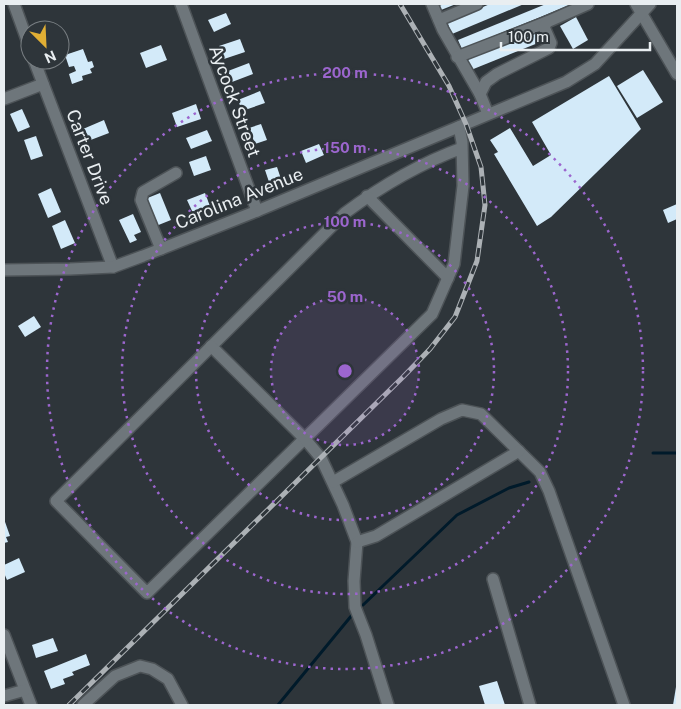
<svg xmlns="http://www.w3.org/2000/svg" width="681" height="709" font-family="'Public Sans',sans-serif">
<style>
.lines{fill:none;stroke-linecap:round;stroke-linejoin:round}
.stream{stroke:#001a2a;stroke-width:3}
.building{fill:#d3eaf9}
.minor-casing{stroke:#4d5357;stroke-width:14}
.minor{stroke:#6e767b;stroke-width:11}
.rail-casing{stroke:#acb1b5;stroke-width:5}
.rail{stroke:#2e353a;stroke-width:3;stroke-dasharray:9;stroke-linecap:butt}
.ring{fill:none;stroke:#9c66ce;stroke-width:2.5;stroke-dasharray:2.5 5}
.labels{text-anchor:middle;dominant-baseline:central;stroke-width:5;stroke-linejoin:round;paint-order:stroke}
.street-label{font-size:18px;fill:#e9eef1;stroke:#2e353a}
.centre{fill:#9c66ce;stroke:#2e353a;stroke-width:2.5}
.ring-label{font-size:15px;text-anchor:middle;font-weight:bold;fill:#9c66ce;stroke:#2e353a;stroke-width:5;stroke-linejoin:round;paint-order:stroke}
</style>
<rect width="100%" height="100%" fill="#2e353a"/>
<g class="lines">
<g class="stream">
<polyline points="653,453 677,453"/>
<polyline points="363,605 457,515 509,488 529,482"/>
<polyline points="278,705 352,615"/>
</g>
</g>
<g class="building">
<polygon points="444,4 456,4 441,10 439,6"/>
<polygon points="490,4 524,4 452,34 447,22"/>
<polygon points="546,4 572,4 462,49 458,40"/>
<polygon points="226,13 231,24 214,32 208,20"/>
<polygon points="576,17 588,40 573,49 560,26"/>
<polygon points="538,28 543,41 471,70 466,57"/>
<polygon points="240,39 245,52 224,59 219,46"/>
<polygon points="161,45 167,60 146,68 140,53"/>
<polygon points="83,49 88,62 92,61 94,67 90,69 92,73 82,76 83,80 72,84 69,74 76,71 74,66 69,67 65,55"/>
<polygon points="249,63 253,74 232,82 228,71"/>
<polygon points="643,70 663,102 637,118 617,86"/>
<polygon points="609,76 641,129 551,217 537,226 494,154 498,152 490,140 510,128 533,166 551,155 532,122"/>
<polygon points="260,91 265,103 242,111 238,100"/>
<polygon points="196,104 201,119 177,127 172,113"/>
<polygon points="22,109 30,127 18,132 10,114"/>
<polygon points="104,120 109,133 88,141 83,129"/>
<polygon points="261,124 267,140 255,144 249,128"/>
<polygon points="207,130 212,141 191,149 186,138"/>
<polygon points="36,136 43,156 31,160 24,140"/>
<polygon points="319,144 324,155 306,163 301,151"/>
<polygon points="206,156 211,170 194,176 189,162"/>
<polygon points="277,167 282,182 270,185 265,170"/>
<polygon points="51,188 61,212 48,218 38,194"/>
<polygon points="160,193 171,220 156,226 145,199"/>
<polygon points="205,193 210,206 193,213 187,200"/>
<polygon points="677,204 677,219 668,223 663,210"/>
<polygon points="133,214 141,232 134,235 137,240 130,243 119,220"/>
<polygon points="65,220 75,243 61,249 52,226"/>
<polygon points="34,316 41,327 25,337 18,326"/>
<polygon points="4,519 10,536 6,537 8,542 4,543"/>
<polygon points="19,558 25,572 7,580 4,573 4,565"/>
<polygon points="53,638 58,651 36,658 32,645"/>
<polygon points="86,654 90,665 72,672 74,675 63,679 65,684 51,689 44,671"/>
<polygon points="497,681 505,705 485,705 479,686"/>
<polygon points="676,687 677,705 673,705"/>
</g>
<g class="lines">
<defs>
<g id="minor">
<polyline points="14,4 30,48"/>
<polyline points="181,4 257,211"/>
<polyline points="432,4 443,30 480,94 488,114"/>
<polyline points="636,4 677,74"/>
<polyline points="439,20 477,4"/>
<polyline points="457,57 547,22"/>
<polyline points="34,60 113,267"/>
<polyline points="480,94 486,82 497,74 549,48 551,43 544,27 547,22 588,4"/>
<polyline points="4,99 43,84"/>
<path d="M459,127L462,142L463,186L454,264L432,314L147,593L56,501L345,213C380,187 421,163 462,148"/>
<polyline points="367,196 448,278"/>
<polyline points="161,249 141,200 143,192 176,173"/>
<polyline points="4,270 70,269 113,267 143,256 257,211 566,82 595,64 650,4"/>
<polyline points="211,346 305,439 321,458 343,505 357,542 354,581 355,607 366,635 388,705"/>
<polyline points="333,482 441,419 462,410 481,414 540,472 549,491 624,705"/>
<polyline points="357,542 376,536 519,451"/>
<polyline points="493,579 530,705"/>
<polyline points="4,635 31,705"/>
<polyline points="4,696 25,690"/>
<polyline points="83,705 115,676 140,666 152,669 168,679 182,705"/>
</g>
</defs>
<use href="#minor" class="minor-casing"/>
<use href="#minor" class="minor"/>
<defs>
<polyline id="rail" points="69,705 403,377 430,349 455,317 477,261 485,205 481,167 466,124 449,86 400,4"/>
</defs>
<use href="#rail" class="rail-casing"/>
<use href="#rail" class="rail"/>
</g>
<circle cx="345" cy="371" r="74" fill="#9c66ce" fill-opacity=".12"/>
<g class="ring">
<circle cx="345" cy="371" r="74"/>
<circle cx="345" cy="371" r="149"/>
<circle cx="345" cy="371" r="223"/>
<circle cx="345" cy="371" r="298"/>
</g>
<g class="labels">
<g class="street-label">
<text transform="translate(235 101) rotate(70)">Aycock Street</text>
<text transform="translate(90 157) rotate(69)">Carter Drive</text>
<text transform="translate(239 198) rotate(-22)">Carolina Avenue</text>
</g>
</g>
<circle cx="345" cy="371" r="8" class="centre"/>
<g class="ring-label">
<text x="345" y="78">200 m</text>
<text x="345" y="153">150 m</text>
<text x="345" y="227">100 m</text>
<text x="345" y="302">50 m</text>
</g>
<rect width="681" height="709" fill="none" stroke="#e9eef1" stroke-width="10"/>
<g transform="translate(45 45) rotate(156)"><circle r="24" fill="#2e353a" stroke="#797f83"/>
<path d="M0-4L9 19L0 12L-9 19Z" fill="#e1af34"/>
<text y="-8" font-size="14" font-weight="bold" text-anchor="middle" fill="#e9eef1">N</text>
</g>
<path d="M501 42v8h149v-8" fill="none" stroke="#e9eef1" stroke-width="2.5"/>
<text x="508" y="42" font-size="15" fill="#e9eef1" stroke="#2e353a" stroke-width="4" paint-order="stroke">100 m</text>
</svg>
